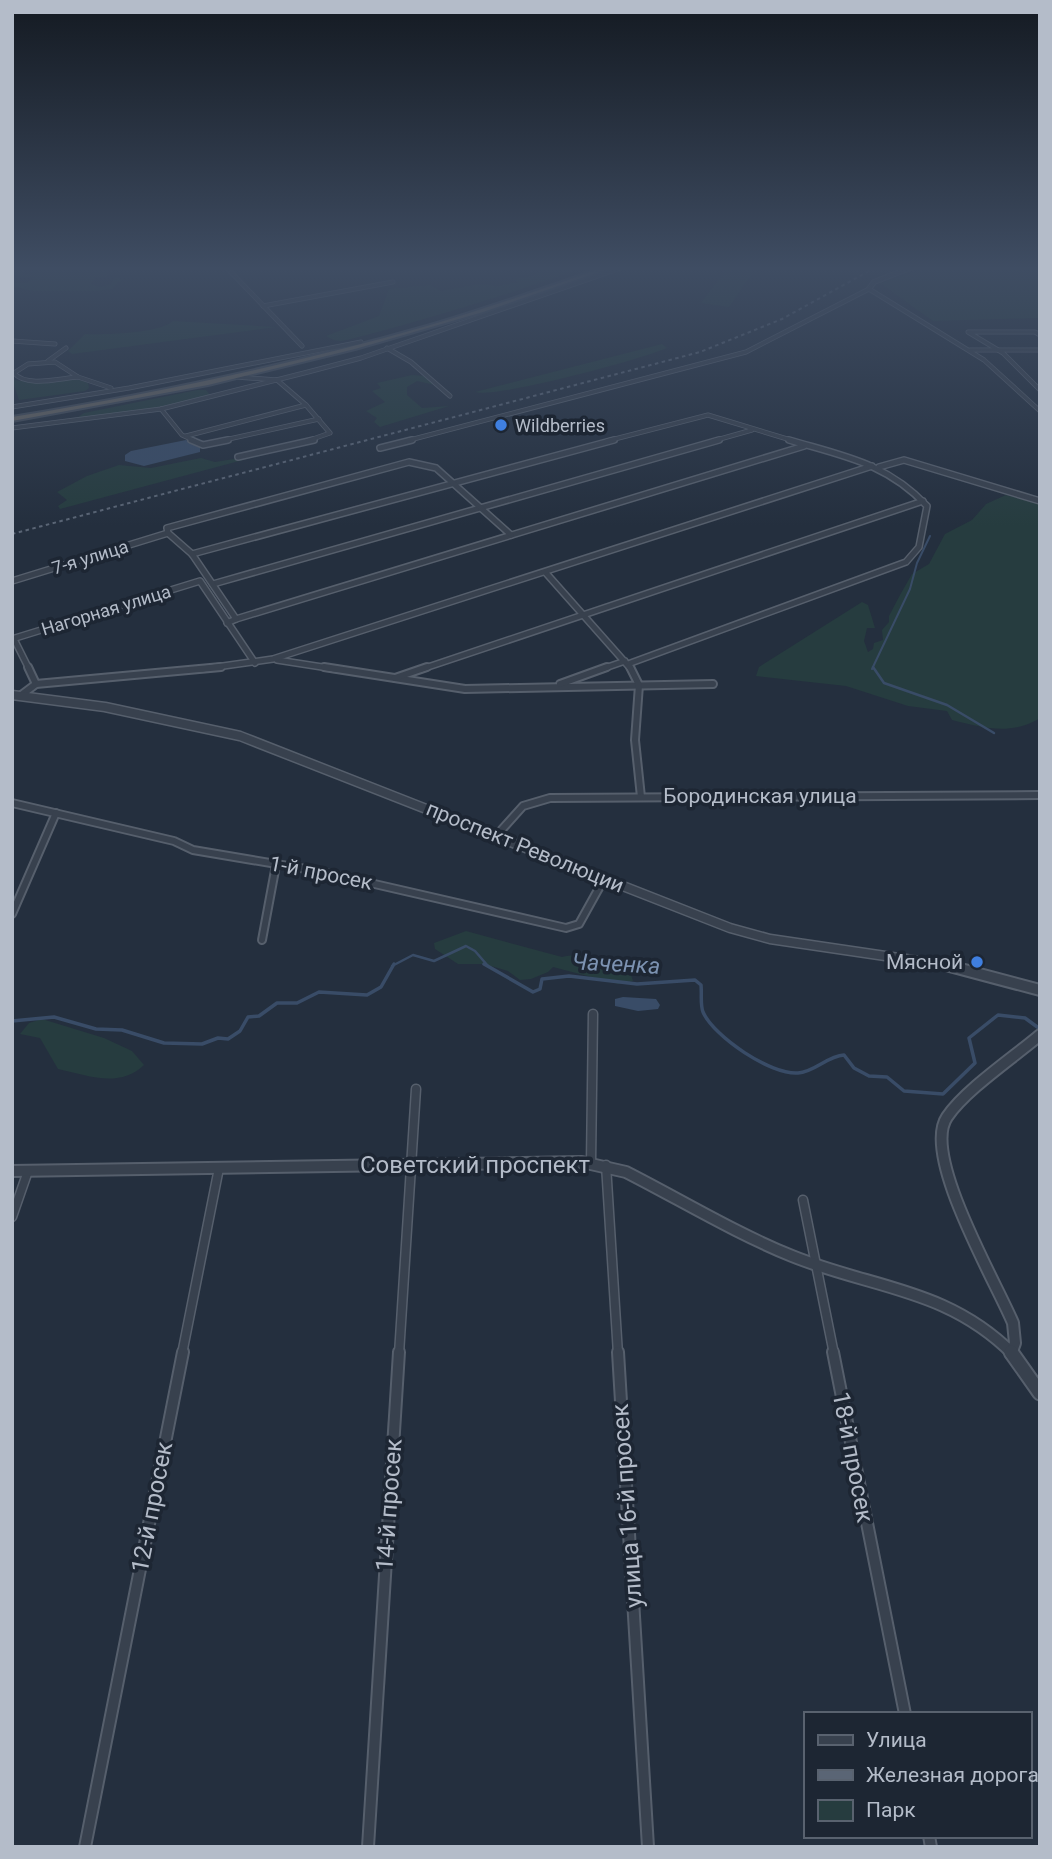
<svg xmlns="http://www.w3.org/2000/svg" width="1052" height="1859" font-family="Roboto,sans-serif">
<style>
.green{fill:#263c3f}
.water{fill:#394c67}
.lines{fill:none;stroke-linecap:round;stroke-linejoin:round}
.stream-far2{stroke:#394c67;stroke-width:2}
.stream-far1{stroke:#394c67;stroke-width:2.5}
.stream{stroke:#394c67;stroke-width:3.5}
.minor-far4-casing{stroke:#565f6c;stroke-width:5}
.minor-far3-casing{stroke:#565f6c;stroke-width:8}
.minor-far2-casing{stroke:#565f6c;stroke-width:10}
.minor-far1-casing{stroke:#565f6c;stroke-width:11}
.minor-casing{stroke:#565f6c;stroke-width:14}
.tertiary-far3-casing{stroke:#565f6c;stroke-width:6}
.tertiary-far2-casing{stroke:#565f6c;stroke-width:11}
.tertiary-far1-casing{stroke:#565f6c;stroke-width:14}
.tertiary-casing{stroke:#565f6c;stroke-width:17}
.trunk-casing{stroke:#434c59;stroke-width:4}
.minor-far4{stroke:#38414e;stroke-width:3.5}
.minor-far3{stroke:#38414e;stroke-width:5}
.minor-far2{stroke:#38414e;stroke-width:6}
.minor-far1{stroke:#38414e;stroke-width:8}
.minor{stroke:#38414e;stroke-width:10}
.tertiary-far3{stroke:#38414e;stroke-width:4.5}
.tertiary-far2{stroke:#38414e;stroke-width:8}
.tertiary-far1{stroke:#38414e;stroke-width:10}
.tertiary{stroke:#38414e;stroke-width:13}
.trunk{fill:#656462;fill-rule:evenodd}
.rail{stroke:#5a6575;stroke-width:2;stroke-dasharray:3.5 3.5;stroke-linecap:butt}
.shop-dot{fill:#3f7fe0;stroke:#1d2633;stroke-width:2.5}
.labels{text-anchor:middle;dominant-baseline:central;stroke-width:7;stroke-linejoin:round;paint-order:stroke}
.far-poi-label{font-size:18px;fill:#b4bcc9;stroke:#1d2633;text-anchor:start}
.far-street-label{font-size:18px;fill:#b4bcc9;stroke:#1d2633}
.street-label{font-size:21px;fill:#b4bcc9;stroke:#1d2633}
.poi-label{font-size:21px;fill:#b4bcc9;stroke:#1d2633;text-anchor:end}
.water-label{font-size:23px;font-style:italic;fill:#7c92b1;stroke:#1d2633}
.near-street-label{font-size:24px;fill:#b4bcc9;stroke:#1d2633}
</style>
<rect width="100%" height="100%" fill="#242f3e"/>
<g class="green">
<polygon points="24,266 29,266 21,275 30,275 36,268 30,269 32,266 106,266 108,276 96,277 91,284 100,287 111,284 114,277 122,279 112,289 98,291 33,291 12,286 12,283 27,283 33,277 15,276"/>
<path d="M548,266H581C568,278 368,337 341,341C335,341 331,339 326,336L379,316L389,289L430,285L441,291L480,284L499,286L518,282L513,279L532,276Z"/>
<polygon points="729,266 757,266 729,307 701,303"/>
<polygon points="933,266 1040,266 1040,318 933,321 880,283"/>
<path d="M173,321L276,327L72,354L68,351L85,334C105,335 161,333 173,321Z"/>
<path d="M662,344L667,348C643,359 494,399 475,392Z"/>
<polygon points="412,375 425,376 435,385 417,381 407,387 407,395 422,408 449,406 380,427 374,422 377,418 366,411 385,402 372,391 381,388 377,383"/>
<path d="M12,379C37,387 64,372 88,383L89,388L85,391L19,400Z"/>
<polygon points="197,390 206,390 210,395 159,408 75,419 84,413"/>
<polygon points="265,454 60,509 58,506 67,500 57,492 87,476 119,465 151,468 201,458 215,462"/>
<path d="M1006,495L1040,504V717L1037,720C1008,735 984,728 952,720L947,711L908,706L846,686L756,676L759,667L862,602L868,605L875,628H867L864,641L868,652L873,649L874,643L883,640L882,630L889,622V616L900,595L912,574L929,564L945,534L972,520L986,504Z"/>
<path d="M466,931L562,957C587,951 607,964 630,972L633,981L618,984L553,967L548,972L531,979L520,980L508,971L484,964H458L435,949L434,943Z"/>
<path d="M42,1019L104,1038L132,1051L144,1065C119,1089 87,1075 58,1069L40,1038L20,1034L29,1023Z"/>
</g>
<g class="water">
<polygon points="186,440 200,447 200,452 144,466 125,461 125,455 131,451"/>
<polygon points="623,997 656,999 660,1005 658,1009 638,1011 615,1006 615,999"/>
</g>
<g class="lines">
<polyline class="stream-far2" points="872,669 910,589 917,563 930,536"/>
<g class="stream-far1">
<polyline points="873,667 884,683 947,705 994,733"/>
<polyline points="392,966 413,955 434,961 466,946 475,951 488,966"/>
</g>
<g class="stream">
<path d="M484,964L533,992L540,989L542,979L569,976L637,984L695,980L701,985C702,994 700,1004 703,1012C714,1037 771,1075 798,1073C815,1072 827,1056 844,1055L854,1068L869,1076L887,1077L904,1091L943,1094L975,1063L969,1038L998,1015L1025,1018L1040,1029"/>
<polyline points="12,1021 54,1017 96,1029 122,1030 164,1043 202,1044 218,1038 228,1039 240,1031 248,1017 259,1016 277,1003 297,1003 319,992 367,995 381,987 394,964"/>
</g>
<defs>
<g id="minor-far4">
<polyline points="225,266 302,346"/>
<polyline points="263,306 393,282"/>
<polyline points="1040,335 1035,332 968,332 1003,353 1040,390"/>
<polyline points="12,341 55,344"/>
<polyline points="387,348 411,362 450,396"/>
<polyline points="970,350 1040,350"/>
<polyline points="48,361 66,348"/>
<path d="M55,362L78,377C61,378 26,388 14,373L28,364Z"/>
<polyline points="78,377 111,388"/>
<polyline points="236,377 277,380 306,405 330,433 307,441"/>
<polyline points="12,407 129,388 361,342"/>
<polyline points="161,409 182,435 195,441"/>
<polyline points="12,428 161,409 308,372 361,358 627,266"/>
<polyline points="186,436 306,405"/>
<polyline points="220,441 319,419"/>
<polyline points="406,441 746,352 869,289 984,360 1040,411"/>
<polyline points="607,441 708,415 794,441"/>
<polyline points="713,441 752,430"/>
</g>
<g id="minor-far3">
<polyline points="191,440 203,445 228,440"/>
<polyline points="380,448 412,440"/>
<polyline points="238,457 314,440"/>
<polyline points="879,467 904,460 1040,501"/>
<polyline points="192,554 614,440"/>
<polyline points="546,573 631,669"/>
<polyline points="12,581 168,533"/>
<polyline points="213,584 719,440"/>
<polyline points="236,619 804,446"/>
<polyline points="227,623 236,619 192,554 168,533 167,528 409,462 436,468 511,535"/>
<polyline points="12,639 200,581 255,663"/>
<polyline points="14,639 29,669"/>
<polyline points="277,660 335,669"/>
<path d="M628,664L906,562L919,547L927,506C887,463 843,456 789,440"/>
<polyline points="202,669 273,659 872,466"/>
<polyline points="422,669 923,501"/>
<polyline points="602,669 625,661"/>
</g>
<g id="minor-far2">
<polyline points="28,667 36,684"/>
<polyline points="324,667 465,689 713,684"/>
<polyline points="630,667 639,685 635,740 641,797"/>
<polyline points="395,678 427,667"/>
<polyline points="560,684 607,667"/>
<polyline points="20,696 36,684 221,667"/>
<polyline points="12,803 174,841 193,850 318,871 566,928 579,924 604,879"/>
<polyline points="496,836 523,806 550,798 1040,795"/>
<polyline points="12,914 56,813"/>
<polyline points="262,940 276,865"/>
</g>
<g id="minor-far1">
<polyline points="591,1163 593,1014"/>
<polyline points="606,1165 618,1354"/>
<polyline points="803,1200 834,1354"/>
<polyline points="12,1217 28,1171"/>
<polyline points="182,1354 219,1168"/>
<polyline points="399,1354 416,1089"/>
</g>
<g id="minor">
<polyline points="618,1352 648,1847"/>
<polyline points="833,1352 905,1714"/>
<polyline points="929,1836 931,1847"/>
<polyline points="85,1847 183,1352"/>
<polyline points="368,1847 399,1352"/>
</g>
<polyline id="tertiary-far3" points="869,289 874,282 915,266"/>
<polyline id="tertiary-far2" points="12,695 105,707 240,736 730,928 770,939 953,966"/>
<g id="tertiary-far1">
<polyline points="942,964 1040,990"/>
<path d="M12,1171L582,1162L626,1172C681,1200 735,1233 792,1256C874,1289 947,1288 1013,1354"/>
<path d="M1011,1354L1015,1343L1013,1323C996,1282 921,1155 947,1117C965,1090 1014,1057 1040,1035"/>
</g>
<polyline id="tertiary" points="1011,1352 1040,1393"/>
<path id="trunk" d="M608,266H616L483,312L355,349L208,385L12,421V417C152,394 291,365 427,326C488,308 548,287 608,266Z"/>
</defs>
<use href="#minor-far4" class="minor-far4-casing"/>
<use href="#minor-far3" class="minor-far3-casing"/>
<use href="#minor-far2" class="minor-far2-casing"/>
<use href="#minor-far1" class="minor-far1-casing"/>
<use href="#minor" class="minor-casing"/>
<use href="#tertiary-far3" class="tertiary-far3-casing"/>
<use href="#tertiary-far2" class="tertiary-far2-casing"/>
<use href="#tertiary-far1" class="tertiary-far1-casing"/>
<use href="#tertiary" class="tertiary-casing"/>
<use href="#trunk" class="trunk-casing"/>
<use href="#minor-far4" class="minor-far4"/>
<use href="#minor-far3" class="minor-far3"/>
<use href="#minor-far2" class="minor-far2"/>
<use href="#minor-far1" class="minor-far1"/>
<use href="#minor" class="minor"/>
<use href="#tertiary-far3" class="tertiary-far3"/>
<use href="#tertiary-far2" class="tertiary-far2"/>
<use href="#tertiary-far1" class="tertiary-far1"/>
<use href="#tertiary" class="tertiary"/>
<use href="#trunk" class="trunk"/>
<polyline class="rail" points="12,534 700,352 782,319 878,266"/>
</g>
<linearGradient id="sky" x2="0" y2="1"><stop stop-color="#141a22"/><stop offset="0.51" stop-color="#3f4d63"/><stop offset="1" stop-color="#3f4d63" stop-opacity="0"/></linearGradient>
<rect width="1052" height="526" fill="url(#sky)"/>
<g class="shop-dot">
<circle cx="501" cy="425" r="7"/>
<circle cx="977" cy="962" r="7"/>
</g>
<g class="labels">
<g class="far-poi-label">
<text x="515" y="425">Wildberries</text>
</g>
<g class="far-street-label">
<text transform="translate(90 557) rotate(-17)">7-я улица</text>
<text transform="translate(106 610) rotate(-17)">Нагорная улица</text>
</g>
<g class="street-label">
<text x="760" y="796">Бородинская улица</text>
<text transform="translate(525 847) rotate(22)">проспект Революции</text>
<text transform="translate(321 873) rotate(11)">1-й просек</text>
</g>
<g class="poi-label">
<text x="963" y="962">Мясной</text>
</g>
<g class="water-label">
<text transform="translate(616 964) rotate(3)">Чаченка</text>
</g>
<g class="near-street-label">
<text x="475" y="1165">Советский проспект</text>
<text transform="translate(853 1457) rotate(79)">18-й просек</text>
<text transform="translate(389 1505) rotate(-86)">14-й просек</text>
<text transform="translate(627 1506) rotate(-94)">улица 16-й просек</text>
<text transform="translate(152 1507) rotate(-79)">12-й просек</text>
</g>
</g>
<rect width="1052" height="1859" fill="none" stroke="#b4bcc9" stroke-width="28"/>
<rect x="804" y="1712" width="228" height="126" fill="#1d2633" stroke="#59626f" stroke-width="2"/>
<rect x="818" y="1735" width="35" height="10" fill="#38414e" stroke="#59626f" stroke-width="2"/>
<text x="866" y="1747" font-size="21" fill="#b4bcc9">Улица</text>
<rect x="818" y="1770" width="35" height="10" fill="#5a6575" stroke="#59626f" stroke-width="2"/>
<text x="866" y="1782" font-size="21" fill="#b4bcc9">Железная дорога</text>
<rect x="818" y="1800" width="35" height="21" fill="#263c3f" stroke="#59626f" stroke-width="2"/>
<text x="866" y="1817" font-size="21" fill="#b4bcc9">Парк</text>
</svg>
